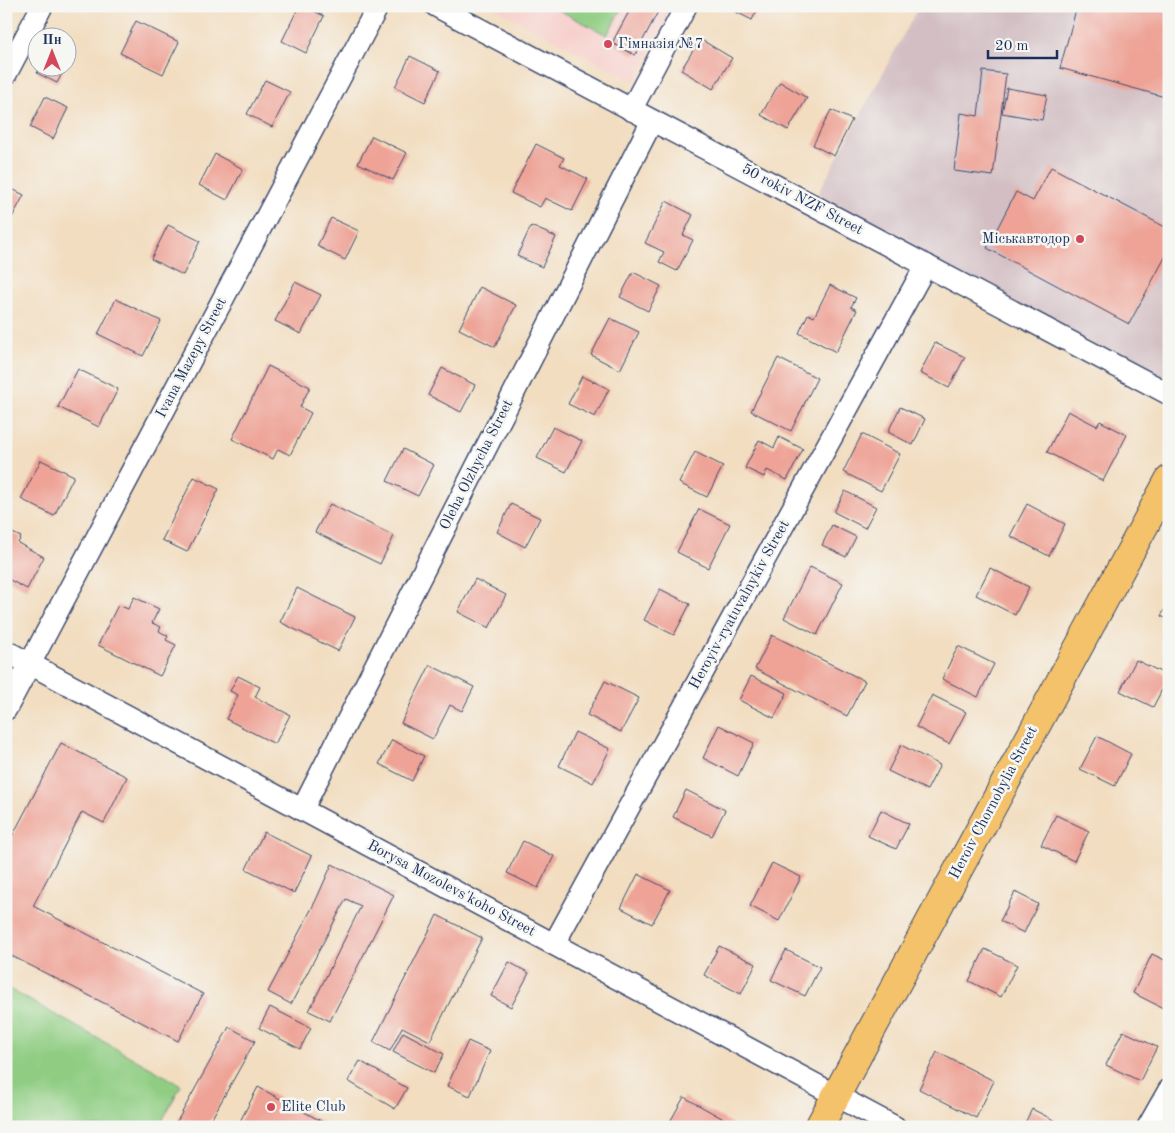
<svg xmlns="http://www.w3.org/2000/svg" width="1175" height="1133" font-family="'Old Standard TT',serif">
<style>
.built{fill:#f7d0cc}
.industrial{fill:#d2bec3}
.green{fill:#90cd83;stroke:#567e70}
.building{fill:#eea396}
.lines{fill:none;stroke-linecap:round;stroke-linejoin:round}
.street-casing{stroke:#3b496d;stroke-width:24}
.primary-casing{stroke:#3b496d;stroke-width:30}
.street{stroke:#fff;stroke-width:21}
.primary{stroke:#f4c26a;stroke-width:28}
.poi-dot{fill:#d1495b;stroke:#f6f6f2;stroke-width:2}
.labels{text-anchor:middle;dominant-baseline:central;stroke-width:5;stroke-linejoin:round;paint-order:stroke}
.poi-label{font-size:15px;fill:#1b2f5e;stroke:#f6f6f2;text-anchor:start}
.street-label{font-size:15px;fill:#1b2f5e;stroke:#f6f6f2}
</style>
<rect width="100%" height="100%" fill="#f6f6f2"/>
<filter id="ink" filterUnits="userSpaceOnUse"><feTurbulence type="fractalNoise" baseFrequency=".02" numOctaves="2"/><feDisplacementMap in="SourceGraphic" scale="10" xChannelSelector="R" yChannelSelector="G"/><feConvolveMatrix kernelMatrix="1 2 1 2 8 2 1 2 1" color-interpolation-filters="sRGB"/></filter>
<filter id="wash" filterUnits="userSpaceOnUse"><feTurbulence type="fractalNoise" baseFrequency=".0096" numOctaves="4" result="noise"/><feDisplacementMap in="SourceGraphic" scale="20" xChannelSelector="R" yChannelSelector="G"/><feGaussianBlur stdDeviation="1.12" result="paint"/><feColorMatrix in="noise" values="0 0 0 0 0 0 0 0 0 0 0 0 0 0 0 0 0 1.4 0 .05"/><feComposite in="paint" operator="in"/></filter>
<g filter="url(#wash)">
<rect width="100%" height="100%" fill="#f2ddc0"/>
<polygon class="built" points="490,6 674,6 635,82"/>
<polygon class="industrial" points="919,6 1169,6 1169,384 815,199"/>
<g class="green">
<polygon points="551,6 623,6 607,35"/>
<polygon points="6,987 181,1085 159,1127 6,1127"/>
</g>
<g id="blocks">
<g class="building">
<polygon points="299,6 304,6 324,16 306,53 282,41"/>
<polygon points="632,6 661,6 635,55 612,43"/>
<polygon points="724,6 759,6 752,20"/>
<polygon points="1077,6 1169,6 1169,84 1165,97 1060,68"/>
<polygon points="136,21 179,42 163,74 120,53"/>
<polygon points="700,39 732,58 713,89 681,70"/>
<polygon points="410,56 440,71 425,102 395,87"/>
<polygon points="40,68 65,68 57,83 37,73"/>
<polygon points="983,71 1006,74 993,176 954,171 961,113 978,116"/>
<polygon points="265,80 290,92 272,127 247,114"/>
<polygon points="780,82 807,98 788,130 761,115"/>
<polygon points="1007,88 1047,95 1042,120 1002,113"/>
<polygon points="45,97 68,108 53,139 30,127"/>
<polygon points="831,110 852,120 834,156 813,145"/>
<polygon points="372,136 407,153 393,180 358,163"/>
<polygon points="536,144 564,158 560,165 588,179 572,211 545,198 540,207 511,193"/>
<polygon points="215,154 243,169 227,200 199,185"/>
<polygon points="1051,167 1169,229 1169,250 1129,324 987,248 1016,192 1033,201"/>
<polygon points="6,186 24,195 6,229"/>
<polygon points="666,201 693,215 683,235 693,240 677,271 659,262 664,252 645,243"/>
<polygon points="331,218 359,231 345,260 317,246"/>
<polygon points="168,225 200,241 183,275 151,259"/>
<polygon points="531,226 556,237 542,267 517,256"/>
<polygon points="633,272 661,286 648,311 620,297"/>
<polygon points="295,282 321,295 301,334 275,321"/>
<polygon points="830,285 856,298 851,307 857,310 836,352 799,333 808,314 814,317"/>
<polygon points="480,287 516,305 495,347 459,329"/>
<polygon points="116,299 161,321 143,356 98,334"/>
<polygon points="610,318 639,332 620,370 591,355"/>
<polygon points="935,343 965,357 949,388 920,373"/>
<polygon points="778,358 817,378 791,431 751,411"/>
<polygon points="268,366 310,387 300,407 311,413 290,455 278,449 273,459 232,439"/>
<polygon points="442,368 475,385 461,412 428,395"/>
<polygon points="78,369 118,389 99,427 58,407"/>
<polygon points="582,376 609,389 595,417 568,404"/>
<polygon points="900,407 925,419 913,445 888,432"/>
<polygon points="1068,411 1097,426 1100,421 1127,435 1103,481 1047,452"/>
<polygon points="553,427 582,441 566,472 537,458"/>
<polygon points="862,434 900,454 881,491 843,472"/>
<polygon points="779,437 803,449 787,480 767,470 764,477 745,468 759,440 774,448"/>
<polygon points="403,449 434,465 418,496 387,481"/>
<polygon points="695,452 723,466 707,497 679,483"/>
<polygon points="41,460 74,476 54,516 21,499"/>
<polygon points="194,477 219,489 187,552 162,540"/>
<polygon points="845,491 876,507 865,528 834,512"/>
<polygon points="330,504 394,536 380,564 315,532"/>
<polygon points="511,504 540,518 525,547 497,532"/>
<polygon points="1027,504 1065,524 1049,556 1010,536"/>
<polygon points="699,509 730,524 708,568 677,552"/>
<polygon points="832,525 856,537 846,557 822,545"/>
<polygon points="6,530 21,537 18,543 44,557 27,589 6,578"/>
<polygon points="810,567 843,583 817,635 784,618"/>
<polygon points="990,568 1029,587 1015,615 976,595"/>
<polygon points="475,579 506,595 489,628 458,612"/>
<polygon points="297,588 355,617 338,651 280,622"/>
<polygon points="660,589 690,604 674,635 644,620"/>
<polygon points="134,597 159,609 152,623 161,627 159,631 168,636 166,640 176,645 160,676 98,645 118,605 128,609"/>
<polygon points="1169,601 1169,620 1161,616"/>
<polygon points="772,635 865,681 847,716 755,669"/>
<polygon points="958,646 994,664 978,697 942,679"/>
<polygon points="1136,660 1169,676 1153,707 1120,691"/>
<polygon points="430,665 474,687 462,711 450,705 433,739 401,723"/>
<polygon points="238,676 260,687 255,697 290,715 275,744 226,719 238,695 230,691"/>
<polygon points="751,676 787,693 774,718 739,700"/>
<polygon points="605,681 639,698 621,732 587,715"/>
<polygon points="932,695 966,712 949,744 916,727"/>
<polygon points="719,725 754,743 738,776 703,758"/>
<polygon points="575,732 610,749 593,783 559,766"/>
<polygon points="1097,736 1131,754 1115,786 1080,769"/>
<polygon points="392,740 424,756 412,781 379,764"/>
<polygon points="61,743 127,777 104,823 82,812 33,906 203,994 178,1041 6,953 6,848"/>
<polygon points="901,745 940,765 927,790 888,771"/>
<polygon points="686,790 725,810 712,836 673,817"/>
<polygon points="881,810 909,824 896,849 868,836"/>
<polygon points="1056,815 1089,831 1074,861 1041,845"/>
<polygon points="264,832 312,856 294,893 246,869"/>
<polygon points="523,841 554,856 538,888 507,873"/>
<polygon points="772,863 801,877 779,921 750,906"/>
<polygon points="332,864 394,895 330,1021 309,1011 361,906 346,899 291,1004 268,992 316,900"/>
<polygon points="638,874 670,890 652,924 621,908"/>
<polygon points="1015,892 1038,904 1024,933 1000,921"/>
<polygon points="437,915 482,938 430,1041 402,1027 390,1051 373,1042"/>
<polygon points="719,946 756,964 741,994 704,975"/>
<polygon points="985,949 1017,965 1001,997 969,981"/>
<polygon points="786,950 820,967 805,996 771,980"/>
<polygon points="1152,954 1169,962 1169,1011 1133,993"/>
<polygon points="509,962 529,973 511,1007 491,996"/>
<polygon points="270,1007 311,1028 300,1049 259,1028"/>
<polygon points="229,1027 255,1041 207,1127 174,1127"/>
<polygon points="1123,1031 1157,1047 1140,1081 1106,1065"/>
<polygon points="403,1032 444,1054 434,1073 393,1052"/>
<polygon points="468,1041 490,1051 470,1096 447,1086"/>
<polygon points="937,1052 994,1081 976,1118 919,1089"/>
<polygon points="360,1061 407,1088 395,1109 348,1081"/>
<polygon points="258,1087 332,1127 237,1127"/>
<polygon points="684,1097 738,1127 667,1127"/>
<polygon points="1032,1109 1067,1127 1023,1127"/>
</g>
</g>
</g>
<g filter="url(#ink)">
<use href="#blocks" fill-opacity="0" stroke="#3b496d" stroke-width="1"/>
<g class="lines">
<defs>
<g id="street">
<polyline points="436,6 1169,394"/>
<polyline points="6,74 42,6"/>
<polyline points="631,110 686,6"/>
<polyline points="6,651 895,1127"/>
<polyline points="6,709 378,6"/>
<polyline points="302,810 652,121"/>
<polyline points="554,944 926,265"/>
<polyline points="1148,1127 1169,1090"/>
</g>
<polyline id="primary" points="819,1127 1169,480"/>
</defs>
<use href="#street" class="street-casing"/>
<use href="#primary" class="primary-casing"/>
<use href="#street" class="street"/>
<use href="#primary" class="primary"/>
</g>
</g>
<g class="poi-dot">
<circle cx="608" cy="44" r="5"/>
<circle cx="1080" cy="239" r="5"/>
<circle cx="271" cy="1107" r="5"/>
</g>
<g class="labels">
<g class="poi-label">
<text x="618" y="44">Гімназія №7</text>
<text x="1070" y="239" text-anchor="end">Міськавтодор</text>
<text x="281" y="1107">Elite Club</text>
</g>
<g class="street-label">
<text transform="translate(802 200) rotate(28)">50 rokiv NZF Street</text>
<text transform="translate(192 358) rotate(-62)">Ivana Mazepy Street</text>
<text transform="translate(477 465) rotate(-63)">Oleha Olzhycha Street</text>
<text transform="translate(740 605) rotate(-61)">Heroyiv-ryatuvalnykiv Street</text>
<text transform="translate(994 803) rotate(-62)">Heroiv Chornobylia Street</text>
<text transform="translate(451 889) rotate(28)">Borysa Mozolevs'koho Street</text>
</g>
</g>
<rect width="1175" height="1133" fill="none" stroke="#f6f6f2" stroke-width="25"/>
<g transform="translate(52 52)"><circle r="24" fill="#f6f6f2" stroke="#9ea6b7"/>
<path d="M0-4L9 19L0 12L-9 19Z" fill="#d1495b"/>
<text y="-8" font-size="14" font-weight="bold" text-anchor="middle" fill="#1b2f5e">Пн</text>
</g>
<path d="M988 50v8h69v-8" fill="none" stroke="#1b2f5e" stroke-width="2.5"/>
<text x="995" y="50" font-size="15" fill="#1b2f5e" stroke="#f6f6f2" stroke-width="4" paint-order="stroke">20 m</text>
</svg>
